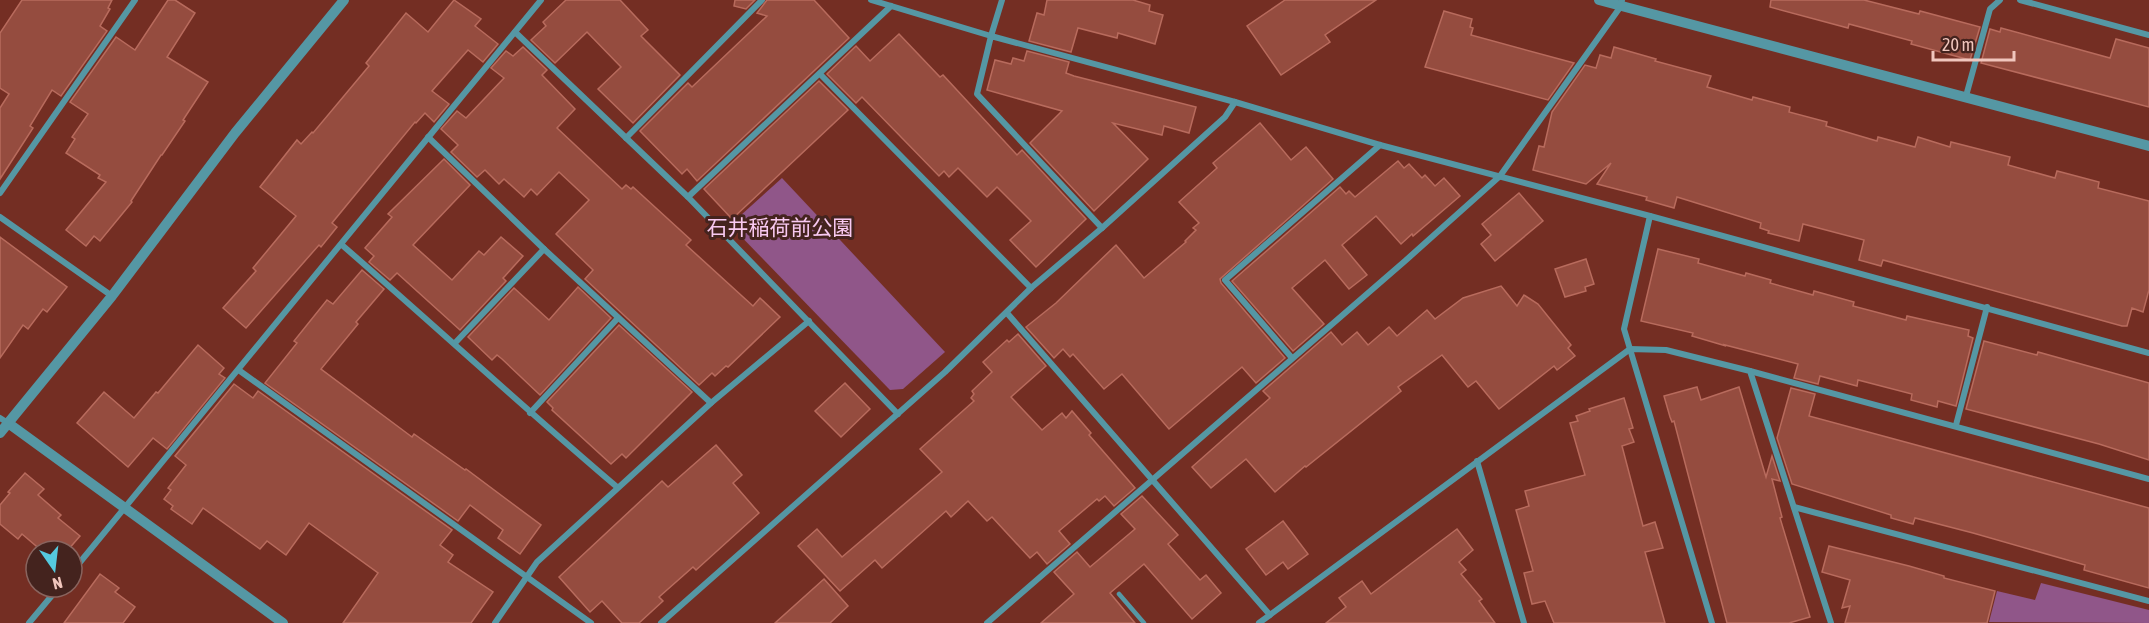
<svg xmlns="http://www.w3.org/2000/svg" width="2149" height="623" font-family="'Asap Condensed','Noto Sans JP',sans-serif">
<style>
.green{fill:#905689}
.building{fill:#954c3f;stroke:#b86b5d;stroke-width:1.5}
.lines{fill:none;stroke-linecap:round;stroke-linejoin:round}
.service{stroke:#5597a4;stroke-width:4.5}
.minor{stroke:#5597a4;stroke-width:6}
.tertiary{stroke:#5597a4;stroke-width:10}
.labels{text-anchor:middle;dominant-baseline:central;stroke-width:6;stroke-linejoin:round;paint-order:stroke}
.park-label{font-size:21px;fill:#f8c9f1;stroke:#44231e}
</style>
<rect width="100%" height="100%" fill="#742e23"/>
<g class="green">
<polygon points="782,178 945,352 903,389 890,390 730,225"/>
<polygon points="2041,583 2149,610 2149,623 1989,622 1997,591 2035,600"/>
</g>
<g class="building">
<polygon points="22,0 112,0 108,8 110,9 100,26 107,31 61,96 52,90 30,126 33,128 0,179 0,108 9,94 0,88 0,33"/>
<polygon points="168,0 175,0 195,13 167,57 208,82 183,120 185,121 162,155 161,155 131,201 132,202 100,241 94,236 86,246 66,230 106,182 98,178 100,175 66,153 75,139 72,137 88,114 70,102 116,37 135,50"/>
<polygon points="454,0 481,19 475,26 498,44 483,62 468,50 432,91 449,104 434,122 425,113 416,123 415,122 332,223 337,227 321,247 319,245 246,328 223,308 256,271 253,268 296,216 260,187 297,140 301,144 312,132 313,133 369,66 366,63 406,13 428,32"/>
<polygon points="566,0 620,0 648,30 641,36 680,75 633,123 598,89 621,67 587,32 555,63 531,40 546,26 543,22"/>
<polygon points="735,0 755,0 746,9 734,6"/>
<polygon points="767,0 814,0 849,38 697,181 687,169 682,174 640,131 688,83 692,87 767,16 757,13"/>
<polygon points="1047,0 1133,0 1150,5 1149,11 1163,15 1155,44 1118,33 1117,38 1078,28 1071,52 1029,41 1037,13 1044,15"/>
<polygon points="1285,0 1376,0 1325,35 1330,42 1281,75 1247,26"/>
<polygon points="1771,0 1864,0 1919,14 1920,11 1980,27 1970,60 1911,44 1912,41 1849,24 1848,28 1770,7"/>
<polygon points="1444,11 1472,19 1470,27 1473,28 1471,35 1574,63 1548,100 1425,67"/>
<polygon points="2001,28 2110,58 2116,39 2149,48 2149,107 1981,63 1990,29 2000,32"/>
<polygon points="899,34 940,77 943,75 1017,155 1022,150 1086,219 1036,267 1010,240 1031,221 997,187 987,197 958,168 949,177 944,171 939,176 862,97 856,103 827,74 856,46 870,61"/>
<polygon points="523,47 547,70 542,75 575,109 557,128 622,189 626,185 631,189 633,187 691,240 686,245 753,306 760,298 780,317 728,367 726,366 715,376 712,373 699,385 585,279 593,270 556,234 589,200 559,172 537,195 531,189 524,197 504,179 499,184 485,170 477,177 451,152 458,145 441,129 457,111 466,118 504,78 491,68 506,51 513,56"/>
<polygon points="1614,47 1656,59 1655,61 1711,76 1707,87 1752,100 1753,97 1790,107 1789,112 1827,122 1826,126 1877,141 1878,137 1915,147 1918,137 1950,147 1951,142 2010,157 2008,165 2055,178 2057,171 2099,182 2098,188 2149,201 2149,290 2143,312 2132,308 2127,326 2122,326 1883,260 1881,266 1859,260 1864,240 1803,224 1799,241 1768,233 1769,231 1760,228 1761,223 1677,197 1674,208 1646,200 1647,197 1597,184 1611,163 1586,184 1533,170 1539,146 1544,147 1552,112 1585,65 1596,68 1600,55 1611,58"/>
<polygon points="1027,51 1069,62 1066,73 1074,76 1196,107 1189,133 1164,126 1162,135 1113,123 1148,159 1094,211 1030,143 1062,111 987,90 995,60 1011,64 1013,58 1024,61"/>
<polygon points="819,81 848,110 732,219 704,189"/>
<polygon points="1260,123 1291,160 1306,147 1333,179 1220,279 1221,283 1285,358 1256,383 1242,367 1169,429 1122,374 1104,389 1073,354 1070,357 1063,349 1054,358 1026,327 1056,303 1116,245 1144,278 1186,242 1185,241 1196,230 1193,228 1199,223 1179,202 1217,168 1213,163"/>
<polygon points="444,159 470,185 413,245 452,280 479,251 484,255 501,237 523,256 505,276 503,278 506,281 460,330 397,273 390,280 369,262 374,256 365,248 392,217 388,214"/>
<polygon points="1398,161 1404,168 1409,164 1422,178 1425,175 1435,186 1444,178 1460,196 1413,236 1412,234 1401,244 1376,216 1342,245 1367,275 1349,289 1325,260 1292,288 1324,324 1293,351 1232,281 1340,187 1346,194 1349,191 1355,197"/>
<polygon points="1519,193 1543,221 1495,261 1481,244 1491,235 1482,224"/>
<polygon points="0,237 67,287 47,312 43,309 28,329 23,325 0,358"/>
<polygon points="1658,249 1699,259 1698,263 1745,276 1746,273 1771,280 1770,283 1813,295 1814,291 1854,302 1853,306 1906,320 1907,316 1969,330 1968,336 1973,338 1956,406 1938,401 1937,407 1911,400 1912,394 1858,380 1857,386 1820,376 1818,384 1794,378 1798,364 1725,345 1726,346 1692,336 1693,333 1641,321"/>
<polygon points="1586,259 1594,284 1585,287 1586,291 1565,297 1555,269"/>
<polygon points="362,270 384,289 356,322 358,324 321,369 412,437 414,434 465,470 466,469 541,525 520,554 498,538 503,530 470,505 458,521 265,383 297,343 294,341 327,300 333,304"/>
<polygon points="1501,286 1517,306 1524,295 1538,304 1571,345 1568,348 1575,356 1557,370 1554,366 1499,409 1476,381 1468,387 1442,355 1398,387 1401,391 1306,467 1305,466 1275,492 1246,459 1211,488 1192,467 1270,398 1263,391 1331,332 1342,345 1357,332 1368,345 1389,327 1397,336 1427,310 1435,319 1463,298"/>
<polygon points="578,287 611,318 540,395 502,359 497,355 492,360 468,337 514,288 549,320"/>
<polygon points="619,325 692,392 626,458 622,454 611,464 552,410 553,408 547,402"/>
<polygon points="1018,334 1046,366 1011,397 1042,430 1062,413 1066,418 1072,411 1091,433 1089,435 1135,488 1114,506 1105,496 1099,501 1097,499 1059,531 1070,544 1047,564 1037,552 1030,558 992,517 987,521 968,501 951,517 946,511 882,568 875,560 840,591 798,546 817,529 842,557 942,472 920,449 974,401 971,398 974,394 972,391 992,372 983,362 1007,340 1009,342"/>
<polygon points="1984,341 2037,355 2038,352 2149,383 2149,460 2099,444 1966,409"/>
<polygon points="198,345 224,368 219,374 225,378 167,449 153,438 128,467 77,423 104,392 134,418 156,392 158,393"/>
<polygon points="845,383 870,409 841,437 815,411"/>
<polygon points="234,384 253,398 258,391 452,530 440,545 453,555 448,562 493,592 471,623 343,623 378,573 309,523 286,555 267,541 260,549 203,508 192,524 171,509 173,506 164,499 171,490 168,488 186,465 175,456"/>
<polygon points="1697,387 1701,400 1739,387 1766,477 1772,456 1780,481 1772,479 1782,517 1780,518 1810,617 1789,623 1727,623 1674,421 1672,422 1670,417 1664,396"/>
<polygon points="1791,388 1815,394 1809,416 2149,508 2149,588 2084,570 2085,565 1973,533 1915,518 1913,524 1891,518 1891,515 1792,484 1777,438"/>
<polygon points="1624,398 1633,428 1629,429 1634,442 1622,446 1643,526 1655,522 1663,548 1645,552 1665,623 1554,623 1545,601 1532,604 1524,573 1533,571 1516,510 1529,506 1525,491 1585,475 1570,423 1578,421 1576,416 1590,411 1589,409"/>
<polygon points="716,445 742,475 733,483 759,513 696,570 693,567 659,597 663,601 639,623 622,623 602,601 590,612 559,577 662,481 668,487"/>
<polygon points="25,473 44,489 38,495 61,515 58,518 80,536 67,551 42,551 22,534 18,539 0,524 0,505 10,493 8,492"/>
<polygon points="1142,496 1178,535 1168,544 1200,580 1206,575 1221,593 1192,619 1144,564 1110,593 1135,623 1041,623 1074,594 1054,572 1077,552 1090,567 1135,529 1121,514"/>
<polygon points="1283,521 1308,554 1288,569 1283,562 1266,575 1246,549"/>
<polygon points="1457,529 1473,550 1459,562 1466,570 1461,574 1482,599 1479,601 1495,623 1326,623 1346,607 1339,598 1362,581 1371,594"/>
<polygon points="1829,546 1909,566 1944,576 1944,578 1995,591 1987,623 1845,623 1850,606 1842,608 1850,580 1822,572"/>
<polygon points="100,574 119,588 115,592 135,607 123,623 64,623"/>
<polygon points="824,579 848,606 830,623 775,623"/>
</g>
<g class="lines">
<polyline class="service" points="1119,594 1144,623"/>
<g class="minor">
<polyline points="871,0 991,36 1002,0"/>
<polyline points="2020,0 2149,35"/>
<polyline points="515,32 688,197 898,414"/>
<polyline points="820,74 1031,288"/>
<polyline points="1966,96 1990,9 2000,0"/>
<polyline points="428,137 544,249 711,403"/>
<polyline points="626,138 762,0"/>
<polyline points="0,193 135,0"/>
<polyline points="688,197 891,6"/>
<polyline points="1650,216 1624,329 1712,623"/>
<polyline points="0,217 112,296"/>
<polyline points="1102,228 977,94 991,36 1235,102 1380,145 1650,216 2149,353"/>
<path d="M342,245C434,325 524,408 617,487"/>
<polyline points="1007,313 1270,615"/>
<polyline points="455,343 544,249"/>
<polyline points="1292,358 1225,280 1380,145"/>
<polyline points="240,371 591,623"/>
<polyline points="1750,371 2149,479"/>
<polyline points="530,413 618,318"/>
<polyline points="0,418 8,423"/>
<polyline points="1956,425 1987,307"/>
<polyline points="1477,461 1524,623"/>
<polyline points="1794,507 2149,601"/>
<path d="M72,572C230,382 384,190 541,0"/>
<polyline points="29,623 59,587"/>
<polyline points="495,623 537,562 711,403 809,321"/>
<polyline points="661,623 945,372 1031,288 1102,228 1225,117 1235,102"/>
<polyline points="987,623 1405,261 1500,176 1621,6 1622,0"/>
<polyline points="1259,623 1630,349 1666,350 1750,371 1831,623"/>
</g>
<g class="tertiary">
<polyline points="1599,0 2149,146"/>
<polyline points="8,423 283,623"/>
<polyline points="0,433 112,296 235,133 344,0"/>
</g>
</g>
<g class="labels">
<g class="park-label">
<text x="780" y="227">石井稲荷前公園</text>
</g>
</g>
<g transform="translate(54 569) rotate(166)"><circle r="28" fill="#44231e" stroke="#89645e" stroke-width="1.5"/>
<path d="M0-4.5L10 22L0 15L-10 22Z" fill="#55cadf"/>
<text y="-9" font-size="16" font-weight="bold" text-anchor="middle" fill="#f1c6bd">N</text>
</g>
<path d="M1933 51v9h81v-9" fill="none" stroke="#f1c6bd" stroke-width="3"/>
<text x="1942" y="51" font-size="18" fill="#f1c6bd" stroke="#44231e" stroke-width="4.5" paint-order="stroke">20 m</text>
</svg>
